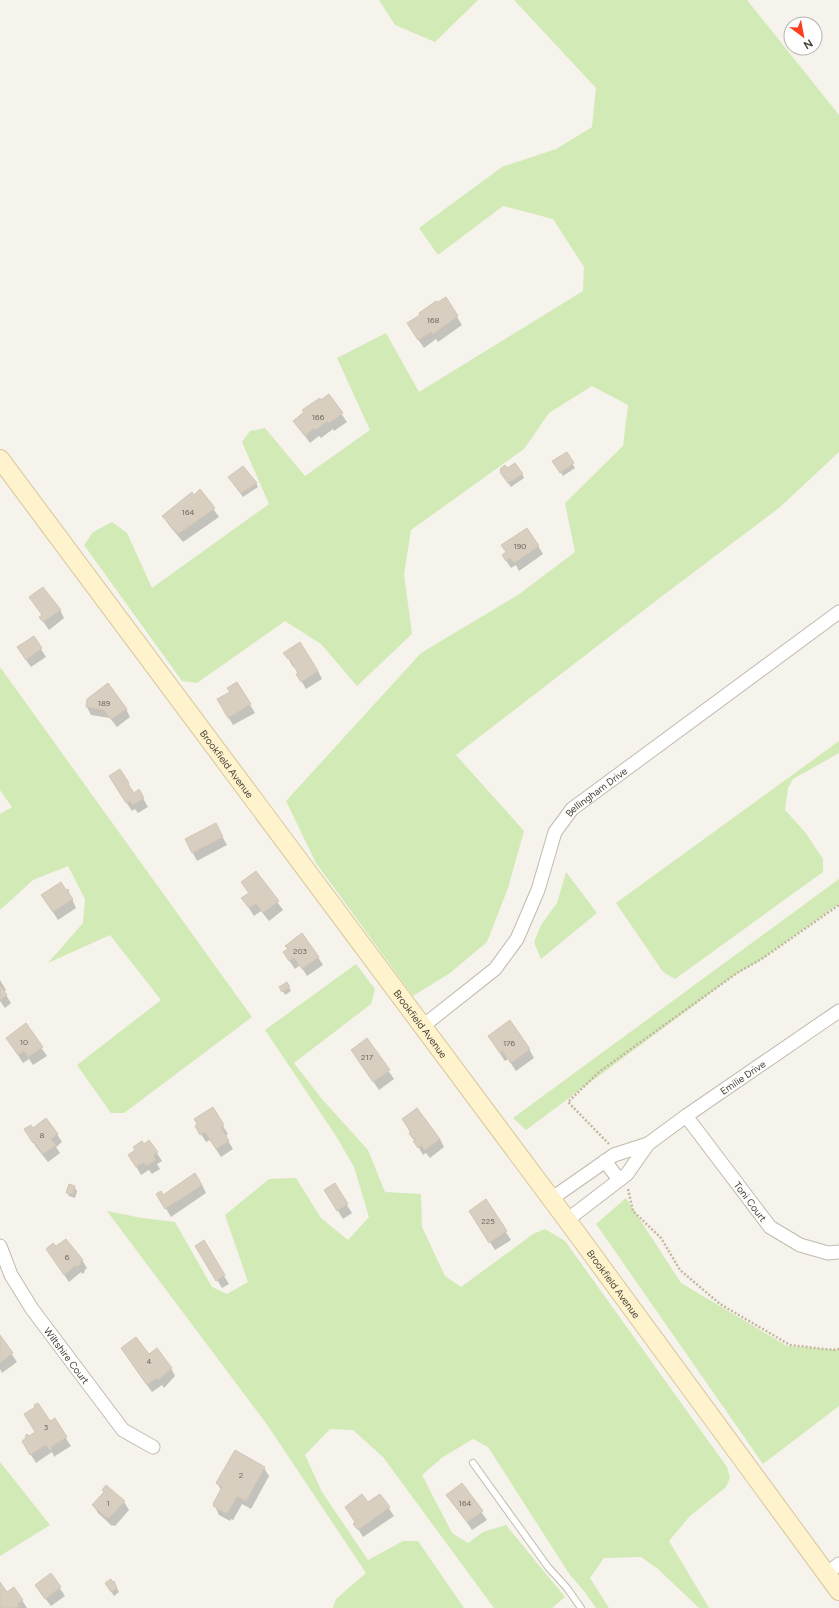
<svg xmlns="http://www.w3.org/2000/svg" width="839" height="1608" font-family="Figtree,sans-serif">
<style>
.green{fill:#d2eab5}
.shadow{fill:#0003}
.building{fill:#d8cfc1;stroke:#d3c7b4}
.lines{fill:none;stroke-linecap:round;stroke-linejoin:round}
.lane-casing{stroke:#c2bbae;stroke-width:8}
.street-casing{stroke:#c2bbae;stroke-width:15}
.secondary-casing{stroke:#d6c79b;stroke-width:20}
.path{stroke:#c4b79f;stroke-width:2.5;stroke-dasharray:2 2;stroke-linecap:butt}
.lane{stroke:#fff;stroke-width:6}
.street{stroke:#fff;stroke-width:13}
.secondary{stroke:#fff3cd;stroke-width:18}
.labels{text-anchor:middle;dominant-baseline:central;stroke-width:3;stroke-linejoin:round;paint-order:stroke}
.number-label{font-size:8px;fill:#6e675b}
.street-label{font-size:10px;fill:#4b4439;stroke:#fff}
</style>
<rect width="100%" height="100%" fill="#f6f3ec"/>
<g class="green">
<polygon points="379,0 478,0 435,42 395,25"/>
<polygon points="514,0 747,0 839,115 839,452 779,508 653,603 456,755 524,831 508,888 487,942 450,973 413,996 316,863 286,801 421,653 518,595 575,552 565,503 623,446 628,405 592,386 549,413 524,449 411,530 404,574 412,634 357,686 321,644 285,621 197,683 182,681 84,545 93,532 112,522 127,533 152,588 269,504 242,442 250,431 265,428 305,476 370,430 337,358 386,333 419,392 583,291 584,267 553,219 503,206 438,255 419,228 502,167 556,149 592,127 596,88"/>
<polygon points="0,667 252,1017 124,1113 111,1113 77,1065 161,1000 110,935 48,963 83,923 85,899 68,866 33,880 0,910 0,814 12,807 0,790"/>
<polygon points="839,741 839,753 793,779 788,788 785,810 805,832 823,859 823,872 675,979 663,972 616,903"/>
<polygon points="566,872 597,913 541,959 534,942 541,925 557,903"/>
<polygon points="839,879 839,904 759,961 736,974 526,1130 513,1118"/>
<polygon points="356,964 375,989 371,1004 294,1063 322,1099 368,1150 385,1192 421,1194 422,1227 445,1276 461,1287 533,1234 545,1229 565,1241 727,1467 730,1478 726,1487 690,1516 669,1541 709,1608 699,1608 658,1569 641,1557 604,1558 590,1578 609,1608 596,1608 584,1591 570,1575 488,1447 473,1439 443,1457 422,1475 452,1533 468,1543 483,1532 506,1525 565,1597 552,1608 494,1608 383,1457 353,1430 330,1429 305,1455 322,1492 368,1560 403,1541 418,1541 464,1608 333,1608 336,1599 366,1573 268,1426 107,1211 142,1218 175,1222 212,1287 227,1294 248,1282 225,1215 269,1179 296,1178 321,1218 348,1240 369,1217 354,1167 336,1136 265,1030"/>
<polygon points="626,1198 681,1283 787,1346 839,1350 839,1406 763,1464 596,1224"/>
<polygon points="0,1462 50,1525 0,1556"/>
</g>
<g class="shadow">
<polygon points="457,317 462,325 438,342 436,339 424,348 413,332"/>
<polygon points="329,396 347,422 334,431 333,429 321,438 319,436 310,443 294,421"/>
<polygon points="566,453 575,468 563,476 554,461"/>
<polygon points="507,469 522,474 524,478 511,487 503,476"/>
<polygon points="231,481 256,483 258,487 243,497"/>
<polygon points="200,490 219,517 183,542 168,524 164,516 194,496"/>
<polygon points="538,546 543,554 519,571 516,565 511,568 503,556"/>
<polygon points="60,610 64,618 49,630 40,617"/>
<polygon points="34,638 46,657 31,667 23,656"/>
<polygon points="285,653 318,671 322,679 306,689 298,675 299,673 295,666 293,667"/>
<polygon points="237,683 255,713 233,725 218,700 231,692"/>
<polygon points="87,707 126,709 130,717 117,727 110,718 91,715"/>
<polygon points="128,783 133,794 139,791 148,807 138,813 135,809 132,811 115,785"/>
<polygon points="215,824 227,845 197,861 186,840"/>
<polygon points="256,872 283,910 269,921 261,911 254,916 243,899 249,894 242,883"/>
<polygon points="68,890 76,908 58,920 47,903"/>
<polygon points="284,953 318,957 323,965 307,976 300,965 295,969"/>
<polygon points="0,980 6,990 4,992 11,1003 5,1008 0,1001"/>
<polygon points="287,984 291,991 285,995 281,987"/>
<polygon points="26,1025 47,1056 33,1065 29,1059 23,1063 7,1038"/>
<polygon points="489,1037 529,1049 534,1058 516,1071 508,1059 505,1061"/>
<polygon points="367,1040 394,1079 379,1090 352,1050"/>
<polygon points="212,1109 228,1134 225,1136 233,1149 221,1157 210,1140 206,1142 196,1126"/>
<polygon points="403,1120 440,1139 444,1147 430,1158 426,1153 423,1155"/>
<polygon points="26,1129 33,1129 57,1134 62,1142 56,1147 60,1153 48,1162 36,1147"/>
<polygon points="149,1141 162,1161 157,1164 160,1169 152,1174 149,1170 141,1175 134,1163 143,1145"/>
<polygon points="202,1185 206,1193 171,1217 158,1195 163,1196"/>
<polygon points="334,1185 352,1213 343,1219 330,1198"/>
<polygon points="74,1187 77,1191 75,1198 69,1196 67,1192"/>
<polygon points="486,1201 511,1240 495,1250 475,1219"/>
<polygon points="203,1242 229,1284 222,1288 201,1254"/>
<polygon points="52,1257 82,1260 87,1268 84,1271 85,1272 82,1274 81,1272 69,1282"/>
<polygon points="0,1337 17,1362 2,1373 0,1369"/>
<polygon points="148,1356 171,1368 175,1376 164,1388 162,1385 152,1392 127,1357"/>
<polygon points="54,1420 71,1446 55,1456 55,1458 52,1452 36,1463 28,1450 29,1438"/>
<polygon points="235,1452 264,1468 269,1476 251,1509 242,1504 233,1520 231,1519 230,1521 219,1515 214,1504 221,1490 217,1483"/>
<polygon points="462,1485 487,1520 472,1530 448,1495"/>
<polygon points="380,1495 394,1516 363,1537 355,1524 368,1504"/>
<polygon points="124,1502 129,1510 115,1526 113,1525 112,1526 98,1513 93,1505"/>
<polygon points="51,1575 65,1596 51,1606 41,1593"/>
<polygon points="114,1582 119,1592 114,1596 106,1584"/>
<polygon points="0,1584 6,1593 22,1600 27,1608 0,1608"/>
</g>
<g class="building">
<polygon points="446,297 458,316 433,334 431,332 418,340 407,323 420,315 419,313 436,301 438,302"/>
<polygon points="329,394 343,413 329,423 327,421 316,430 314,428 305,436 293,421 304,412 302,410 320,398 321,400"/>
<polygon points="567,452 574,463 560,473 552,461"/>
<polygon points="515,463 523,474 508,483 500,472 501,471 500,469 505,465 507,468"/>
<polygon points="243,466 257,483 241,493 228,477"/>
<polygon points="200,489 215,508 178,534 162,516 192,492 194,495"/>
<polygon points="527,528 539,546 514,563 510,558 506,561 502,555 506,552 501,545"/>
<polygon points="43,587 61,610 43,622 39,617 42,615 29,597"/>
<polygon points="34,636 42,648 26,660 17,647"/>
<polygon points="300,642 318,671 301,682 296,674 298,673 289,658 288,659 283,653"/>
<polygon points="237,682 251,704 228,718 217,699 230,692 227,688"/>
<polygon points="108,683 127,709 111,719 104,710 86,707 87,699"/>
<polygon points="120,769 129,783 128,784 134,793 139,789 144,798 133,805 130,801 126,803 109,776"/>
<polygon points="216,823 223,837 192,853 185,839"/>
<polygon points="256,871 279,901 263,913 256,903 249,908 241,898 249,893 241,882"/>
<polygon points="61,882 66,890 68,889 69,891 68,892 73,899 53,912 41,895"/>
<polygon points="302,933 319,957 302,969 294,958 289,961 283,952 288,949 285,946"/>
<polygon points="287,982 290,987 282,992 279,987"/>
<polygon points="0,985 7,995 0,1000"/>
<polygon points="510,1020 530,1049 511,1063 502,1051 500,1053 488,1036"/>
<polygon points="26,1023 43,1047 28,1057 24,1051 18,1055 6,1038"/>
<polygon points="367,1038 390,1070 373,1082 351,1050"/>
<polygon points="213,1107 224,1125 221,1127 229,1141 216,1149 205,1132 200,1135 195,1126 197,1124 194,1119"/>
<polygon points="417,1108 440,1139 425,1150 421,1145 418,1148 413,1141 416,1139 415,1137 413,1139 409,1133 411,1132 402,1119"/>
<polygon points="46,1118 58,1134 51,1139 56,1145 43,1154 34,1142 33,1143 24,1129 31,1125 33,1128"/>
<polygon points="149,1140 158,1152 153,1156 156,1160 146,1166 144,1162 136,1167 128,1155 135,1150 133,1147 142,1141 144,1144"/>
<polygon points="195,1173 202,1185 165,1209 156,1194 161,1191 163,1195"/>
<polygon points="335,1183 348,1204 337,1211 324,1190"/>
<polygon points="69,1184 75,1186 73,1194 66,1193"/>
<polygon points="486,1199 507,1231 489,1243 469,1211"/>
<polygon points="66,1239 83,1260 80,1262 81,1264 77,1267 76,1265 64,1275 46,1249 53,1243 56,1246"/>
<polygon points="204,1240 225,1275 216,1281 195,1246"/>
<polygon points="0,1335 13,1353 0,1363"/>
<polygon points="136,1337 149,1354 157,1348 172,1368 158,1380 156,1378 147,1385 121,1348"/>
<polygon points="38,1403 50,1421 55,1418 67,1437 51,1447 52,1449 50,1451 46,1445 30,1455 22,1441 26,1438 25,1436 27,1434 29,1436 35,1432 24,1414 35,1407 34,1405"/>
<polygon points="235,1450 265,1467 246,1501 237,1496 228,1513 226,1512 225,1513 213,1506 214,1504 213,1504 222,1487 216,1483"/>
<polygon points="462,1483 483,1511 467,1522 446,1495"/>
<polygon points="106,1485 125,1501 109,1518 108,1517 107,1518 92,1505 104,1492 102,1490"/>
<polygon points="362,1494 368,1502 380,1494 390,1507 358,1530 353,1524 355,1522 345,1507"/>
<polygon points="51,1573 61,1587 45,1599 35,1585"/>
<polygon points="111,1579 113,1582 114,1581 117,1588 111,1592 105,1583"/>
<polygon points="0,1582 7,1592 14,1587 23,1600 17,1604 19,1606 16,1608 0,1608"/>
</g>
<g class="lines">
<defs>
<polyline id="lane" points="473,1463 548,1567 567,1588 581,1608"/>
<g id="street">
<path id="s1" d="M423,1026L495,969L517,939L538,890L555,832L572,809L839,612"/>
<path id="s2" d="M686,1116L770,1227L800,1245L828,1253L839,1252"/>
<polyline points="605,1161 619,1180"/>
<polyline points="551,1199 614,1155 648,1144"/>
<path id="s3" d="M567,1220L627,1174L648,1144L686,1116L839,1011"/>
<path id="s4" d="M0,1246L11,1275L32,1309L123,1430L153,1447"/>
<polyline points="826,1574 839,1564"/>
</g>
<g id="secondary">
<path id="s5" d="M0,459L567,1220L839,1591"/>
</g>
</defs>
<use href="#lane" class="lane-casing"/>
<use href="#street" class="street-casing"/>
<use href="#secondary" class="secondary-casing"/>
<g class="path">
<polyline points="609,1144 568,1102 599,1072 737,973 763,958 839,905"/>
<polyline points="628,1189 633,1211 661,1238 680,1270 720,1304 790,1345 833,1350 839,1349"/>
</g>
<use href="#lane" class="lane"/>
<use href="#street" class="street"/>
<use href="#secondary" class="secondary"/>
</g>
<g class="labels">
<g class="number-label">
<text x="433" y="320">168</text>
<text x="318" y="417">166</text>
<text x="188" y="512">164</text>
<text x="520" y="546">190</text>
<text x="104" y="703">189</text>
<text x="300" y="951">203</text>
<text x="24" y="1042">10</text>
<text x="509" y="1043">176</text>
<text x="367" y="1057">217</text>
<text x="42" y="1135">8</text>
<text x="488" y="1221">225</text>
<text x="67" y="1257">6</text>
<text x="149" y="1361">4</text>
<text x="46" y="1427">3</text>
<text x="241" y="1475">2</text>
<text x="108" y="1503">1</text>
<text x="465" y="1503">164</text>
</g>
<g class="street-label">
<text stroke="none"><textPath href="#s5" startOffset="380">Brookfield Avenue</textPath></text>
<text stroke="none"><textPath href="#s1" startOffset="301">Bellingham Drive</textPath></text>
<text stroke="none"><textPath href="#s5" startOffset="704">Brookfield Avenue</textPath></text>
<text stroke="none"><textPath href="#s3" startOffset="228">Emilie Drive</textPath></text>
<text stroke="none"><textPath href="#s2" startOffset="107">Toni Court</textPath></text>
<text stroke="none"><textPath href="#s5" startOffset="1028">Brookfield Avenue</textPath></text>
<text stroke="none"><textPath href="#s4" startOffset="129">Wiltshire Court</textPath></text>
</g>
</g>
<g transform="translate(803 36) rotate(148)"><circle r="19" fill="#ffffff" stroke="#b7b4b0"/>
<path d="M0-3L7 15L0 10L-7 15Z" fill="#fc3f1d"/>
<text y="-6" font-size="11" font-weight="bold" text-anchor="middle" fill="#4b4439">N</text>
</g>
</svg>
